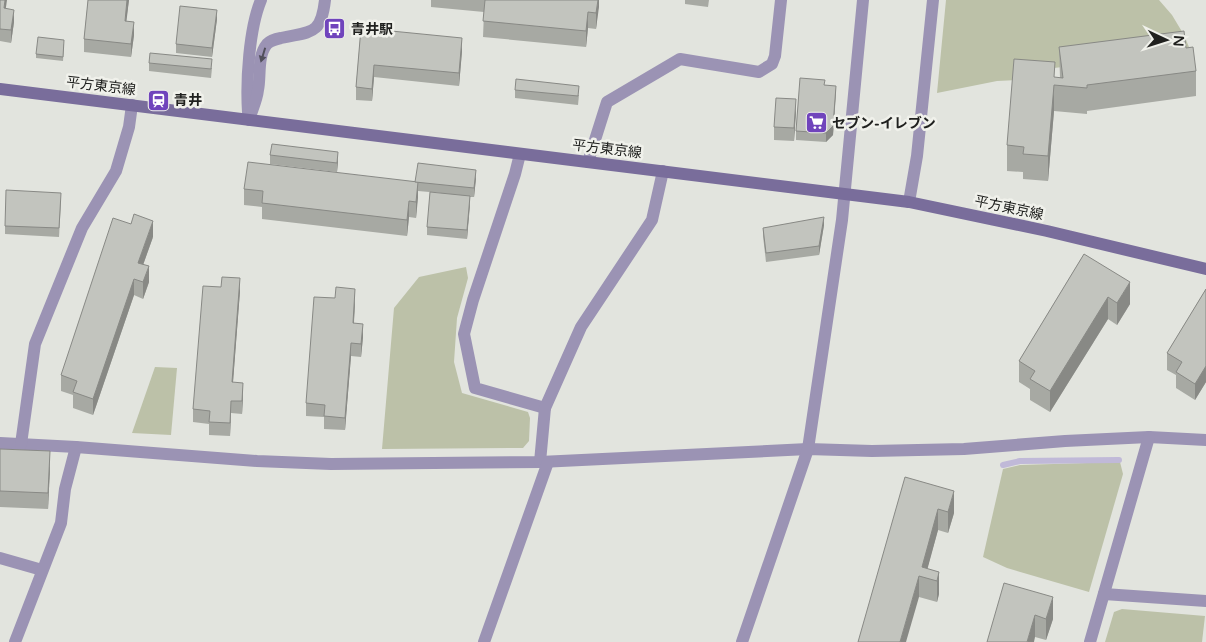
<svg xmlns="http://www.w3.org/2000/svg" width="1206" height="642" font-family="'Varela Round','Noto Sans JP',sans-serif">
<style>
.green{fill:#bcc1a8}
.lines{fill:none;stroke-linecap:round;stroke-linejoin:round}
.stream{stroke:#c0b9d8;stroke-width:6}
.minor{stroke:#9b93b4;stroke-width:12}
.secondary{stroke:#796d9b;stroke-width:12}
.wall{fill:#a7a9a3}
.shaded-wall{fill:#888985}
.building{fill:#c2c4be;stroke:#888985}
.oneway{fill:#514f5b}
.labels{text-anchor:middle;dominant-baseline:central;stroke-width:5;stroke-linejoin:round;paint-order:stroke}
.poi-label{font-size:14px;font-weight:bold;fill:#20211f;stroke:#f0f1eb;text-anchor:start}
.street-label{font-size:14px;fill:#20211f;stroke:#f0f1eb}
</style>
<rect width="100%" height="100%" fill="#e2e4de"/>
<g class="green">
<polygon points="946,0 1159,0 1172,15 1184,35 1191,52 1054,68 1054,78 997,81 937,93"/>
<polygon points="466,267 468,278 457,318 454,362 462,393 528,412 530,418 529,441 523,448 382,449 394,308 419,277"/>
<polygon points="155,367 177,368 171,435 132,433"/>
<polygon points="1120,462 1123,474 1089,592 1007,568 983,557 1003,469 1020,465"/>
<polygon points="1122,609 1205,616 1202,642 1105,642 1114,612"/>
</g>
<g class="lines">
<polyline class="stream" points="1003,465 1020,461 1119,460"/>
<g class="minor">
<path d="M248,112C246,81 249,29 261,0"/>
<path d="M249,120C252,110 257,100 258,90C261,76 257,56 267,44C271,40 276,39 281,38C311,31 321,36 325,0"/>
<polyline points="520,154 515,174 473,300 464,334 475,388 545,408"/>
<polyline points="588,162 607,102 680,59 759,72 772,64 775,56 781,0"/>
<polyline points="909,202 917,156 933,0"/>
<polyline points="0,443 76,447 257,461 331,464 540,462 808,449 872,451 964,449 1065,441 1149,437 1206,440"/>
<polyline points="21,444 35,344 82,228 116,171 129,127 132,105"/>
<polyline points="540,462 545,408 581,327 652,220 663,171"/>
<polyline points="0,558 42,570"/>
<polyline points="1104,594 1206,601"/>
<polyline points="15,642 61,523 65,489 76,447"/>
<polyline points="484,642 548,462"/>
<polyline points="742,642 808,449 842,220 863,0"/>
<polyline points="1090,642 1149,437"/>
</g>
<polyline class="secondary" points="0,89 909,202 1047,231 1206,269"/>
</g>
<g class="wall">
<polygon points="0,0 14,22 11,43 0,41"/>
<polygon points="88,0 129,0 126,21 134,35 131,57 84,52 84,39"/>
<polygon points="431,0 599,0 596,29 588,28 586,47 483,37 484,12 431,7"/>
<polygon points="685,0 709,0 708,7 685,4"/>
<polygon points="217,19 212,57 176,53 176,44"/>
<polygon points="361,28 462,51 459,86 374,77 372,101 356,100 356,87"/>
<polygon points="64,44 63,61 36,58 36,54"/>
<polygon points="1059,47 1186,48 1196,71 1196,96 1087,111 1087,114 1054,111 1048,181 1023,179 1023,172 1007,171 1007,145 1055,78 1060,78"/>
<polygon points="149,63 212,68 211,78 149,71"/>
<polygon points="825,85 836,94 833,135 826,142 796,140 796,131"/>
<polygon points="515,90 579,95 578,105 515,98"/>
<polygon points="796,111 794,141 774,140 774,127"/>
<polygon points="270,155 338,161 337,172 270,164"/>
<polygon points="476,178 474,197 470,197 467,239 427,235 427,227 441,193 418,191 416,218 409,217 407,236 262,219 262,207 244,205 244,189"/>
<polygon points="61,202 59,237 5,234 5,226"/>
<polygon points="824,225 819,255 766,262 763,236 763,228"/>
<polygon points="153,237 143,265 149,282 143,299 134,295 93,415 73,408 73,395 61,391 61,375"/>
<polygon points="1084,254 1130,304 1117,325 1108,319 1050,412 1030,400 1030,389 1019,382 1019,361"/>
<polygon points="221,287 240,291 233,382 243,396 242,414 231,413 230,436 209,435 209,424 193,422 193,409"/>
<polygon points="1206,289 1206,382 1195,400 1176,388 1176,375 1167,370 1167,353"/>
<polygon points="355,302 354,323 363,337 361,357 351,356 345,430 324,429 324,417 306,416 306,403"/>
<polygon points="0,449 50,467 48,509 0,507"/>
<polygon points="905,477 954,513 948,533 938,530 927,569 939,572 939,594 937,602 919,597"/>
<polygon points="1004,583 1053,619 1046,640 1035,637"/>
</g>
<g class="shaded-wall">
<polygon points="5,0 7,0 4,21 4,8"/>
<polygon points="127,0 129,0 125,33 125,21"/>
<polygon points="598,0 599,0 599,7 596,29 596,13"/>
<polygon points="14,10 14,22 11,43 11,30"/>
<polygon points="217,10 217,19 212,57 212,48"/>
<polygon points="588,12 588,28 586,47 586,31"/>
<polygon points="134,22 134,35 131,57 131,44"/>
<polygon points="462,38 462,51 459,86 459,73"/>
<polygon points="374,65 374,77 372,101 372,89"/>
<polygon points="1054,85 1054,111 1048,181 1048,156"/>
<polygon points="836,86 833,135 826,142 826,133"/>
<polygon points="796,99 796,111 794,141 794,128"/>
<polygon points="338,152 338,161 337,172 337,163"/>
<polygon points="476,170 476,178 474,197 474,188"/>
<polygon points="418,182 418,198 416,218 416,202"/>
<polygon points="470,196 470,205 467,239 467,230"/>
<polygon points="409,201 409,217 407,236 407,220"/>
<polygon points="824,217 824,225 819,255 819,246"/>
<polygon points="153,221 153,237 138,279 138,263"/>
<polygon points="149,266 149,282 143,299 143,282"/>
<polygon points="240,278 240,291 232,395 232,382"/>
<polygon points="134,279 134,295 93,415 93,399"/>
<polygon points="1130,282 1130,304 1117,325 1117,303"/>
<polygon points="355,289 355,302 353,336 353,323"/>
<polygon points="1108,297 1108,319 1050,412 1050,391"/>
<polygon points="363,324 363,337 361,357 361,344"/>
<polygon points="351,343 351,356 345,430 345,418"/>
<polygon points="1206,366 1206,382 1195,400 1195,384"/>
<polygon points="243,383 243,396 242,414 242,401"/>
<polygon points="231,401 231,413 230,436 230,423"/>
<polygon points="50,451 50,467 48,509 48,493"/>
<polygon points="954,491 954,513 948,533 948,512"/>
<polygon points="938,509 938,530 925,578 922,567"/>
<polygon points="939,572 939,594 937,602 937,581"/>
<polygon points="919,576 919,597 906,642 900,642"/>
<polygon points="1053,597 1053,619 1046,640 1046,619"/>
<polygon points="1035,615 1035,637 1034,642 1027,642"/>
</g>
<g class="building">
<polygon points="0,0 5,0 4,8 14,10 11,30 0,29"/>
<polygon points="88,0 127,0 125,21 134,22 131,44 84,39"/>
<polygon points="485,0 598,0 596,13 588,12 586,31 483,21"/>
<polygon points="180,6 217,10 212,48 176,44"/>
<polygon points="361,28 462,38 459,73 374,65 372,89 356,87"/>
<polygon points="1184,31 1186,48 1193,47 1196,71 1087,85 1087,88 1054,85 1048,156 1023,154 1024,147 1007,145 1014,59 1055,62 1054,77 1063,78 1059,47"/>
<polygon points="38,37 64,40 63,57 36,54"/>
<polygon points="150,53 212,59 211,69 149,63"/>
<polygon points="800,78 825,80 824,85 836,86 833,126 826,133 796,131"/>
<polygon points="516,79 579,86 578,96 515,90"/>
<polygon points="776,98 796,99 794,128 774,127"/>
<polygon points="272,144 338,152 337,163 270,155"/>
<polygon points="248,162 418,182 416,202 409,201 407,220 262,203 263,191 244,189"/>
<polygon points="418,163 476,170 474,188 415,182"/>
<polygon points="6,190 61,193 59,228 5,226"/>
<polygon points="430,192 470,196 467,230 427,227"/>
<polygon points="134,214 153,221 138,263 149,266 143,282 134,279 93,399 73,392 77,381 61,375 113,218 131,224"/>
<polygon points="824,217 819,246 766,253 763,228"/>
<polygon points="1084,254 1130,282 1117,303 1108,297 1050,391 1030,379 1035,371 1019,361"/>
<polygon points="222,277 240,278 232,382 243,383 242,401 231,401 230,423 209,422 210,411 193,409 203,286 221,287"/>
<polygon points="336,287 355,289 353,323 363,324 361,344 351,343 345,418 324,416 325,405 306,403 314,297 335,298"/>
<polygon points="1206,289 1206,366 1195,384 1176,372 1182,362 1167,353"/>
<polygon points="0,449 50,451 48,493 0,491"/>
<polygon points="905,477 954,491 948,512 938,509 922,567 939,572 937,581 919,576 900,642 858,642"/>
<polygon points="1004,583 1053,597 1046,619 1035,615 1027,642 987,642"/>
</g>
<defs><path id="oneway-solid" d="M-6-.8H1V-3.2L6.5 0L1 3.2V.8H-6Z" transform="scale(1.25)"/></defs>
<use class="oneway" href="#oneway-solid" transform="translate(263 55) rotate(107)"/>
<defs>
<symbol id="bus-square" viewBox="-11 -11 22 22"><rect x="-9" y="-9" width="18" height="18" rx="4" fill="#7044bc" stroke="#f0f1eb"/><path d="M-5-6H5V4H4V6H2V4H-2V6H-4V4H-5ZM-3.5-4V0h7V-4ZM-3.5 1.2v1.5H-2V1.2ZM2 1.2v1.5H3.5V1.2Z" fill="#fff"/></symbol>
<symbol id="station-square" viewBox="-11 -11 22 22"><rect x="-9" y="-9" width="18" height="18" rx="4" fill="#7044bc" stroke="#f0f1eb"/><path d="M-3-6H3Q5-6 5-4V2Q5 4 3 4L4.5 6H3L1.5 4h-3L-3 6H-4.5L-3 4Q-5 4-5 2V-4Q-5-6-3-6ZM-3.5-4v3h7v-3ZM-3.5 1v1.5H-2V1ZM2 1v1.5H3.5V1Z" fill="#fff"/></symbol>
<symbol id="supermarket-square" viewBox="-11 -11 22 22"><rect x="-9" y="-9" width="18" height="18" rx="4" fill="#7044bc" stroke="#f0f1eb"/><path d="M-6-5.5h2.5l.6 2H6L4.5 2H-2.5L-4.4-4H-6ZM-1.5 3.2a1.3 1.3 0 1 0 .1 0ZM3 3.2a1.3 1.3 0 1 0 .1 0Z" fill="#fff"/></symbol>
</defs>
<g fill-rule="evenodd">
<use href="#bus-square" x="322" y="16" width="25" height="25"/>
<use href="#station-square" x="146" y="88" width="25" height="25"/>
<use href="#supermarket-square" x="804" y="110" width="25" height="25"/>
</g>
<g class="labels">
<g class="poi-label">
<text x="351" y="29">青井駅</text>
<text x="174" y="100">青井</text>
<text x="832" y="123">セブン-イレブン</text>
</g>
<g class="street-label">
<text transform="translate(101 86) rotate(7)">平方東京線</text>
<text transform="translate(607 149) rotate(7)">平方東京線</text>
<text transform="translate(1009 208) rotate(12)">平方東京線</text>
</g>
</g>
<g transform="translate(1166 40) rotate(94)" stroke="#f0f1eb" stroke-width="4" paint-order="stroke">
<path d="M0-4L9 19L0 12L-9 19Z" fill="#20211f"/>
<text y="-8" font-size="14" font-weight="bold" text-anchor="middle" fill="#20211f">N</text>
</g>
</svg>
